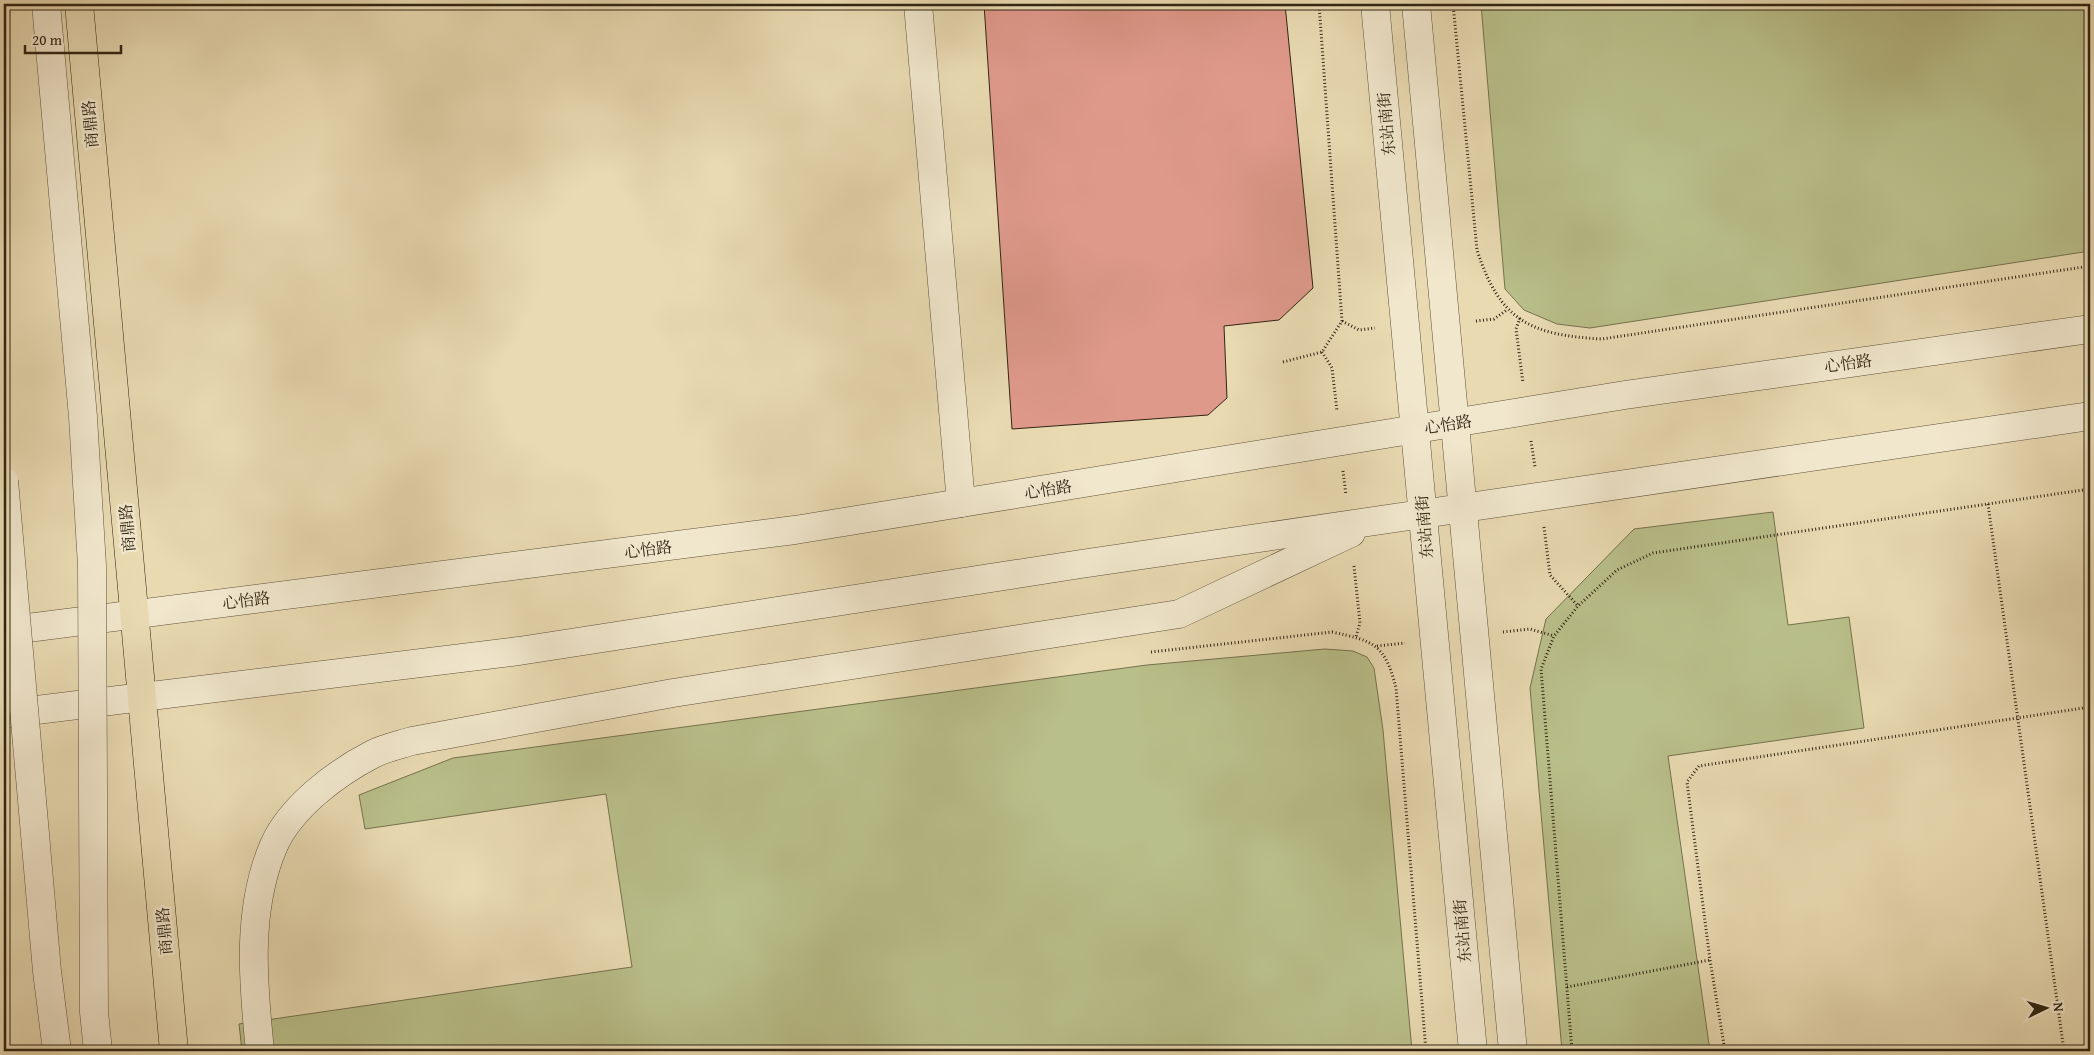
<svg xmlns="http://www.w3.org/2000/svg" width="2094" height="1055" font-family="'Gentium Book Plus','Noto Serif SC',serif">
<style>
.green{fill:#b9bf8a;stroke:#75724e}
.building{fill:#df998b;stroke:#312513}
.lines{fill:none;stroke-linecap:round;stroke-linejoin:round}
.minor-casing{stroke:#5f523b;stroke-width:29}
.major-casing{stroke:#312513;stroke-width:29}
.path{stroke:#312513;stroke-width:3;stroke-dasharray:1 2.5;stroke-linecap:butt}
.minor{stroke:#f1e7cd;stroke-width:28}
.major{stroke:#e9dab2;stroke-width:28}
.minor-bridge-casing{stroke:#5f523b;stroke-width:29;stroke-linecap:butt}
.minor-bridge{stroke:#f1e7cd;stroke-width:28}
.labels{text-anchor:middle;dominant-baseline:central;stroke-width:5;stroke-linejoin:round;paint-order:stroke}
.street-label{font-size:16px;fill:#312513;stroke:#f1e7cd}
</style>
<rect width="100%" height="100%" fill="#e9dab2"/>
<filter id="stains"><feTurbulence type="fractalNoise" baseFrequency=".004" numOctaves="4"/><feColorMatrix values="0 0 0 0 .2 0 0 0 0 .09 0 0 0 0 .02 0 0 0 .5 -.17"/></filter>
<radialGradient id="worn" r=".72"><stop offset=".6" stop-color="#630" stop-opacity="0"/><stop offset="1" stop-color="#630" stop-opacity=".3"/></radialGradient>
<g class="green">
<polygon points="1481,4 2090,4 2090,251 1590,328 1557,324 1524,310 1505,289"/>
<polygon points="1773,512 1788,625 1849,617 1864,728 1668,756 1710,1051 1562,1051 1530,688 1546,619 1634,529"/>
<polygon points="1325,649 1353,651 1367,657 1374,668 1383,730 1412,1051 242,1051 239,1024 632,967 606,794 365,829 359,795 453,758 1147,665"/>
</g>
<polygon class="building" points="984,4 1285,4 1313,288 1279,320 1224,326 1227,398 1208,415 1012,429"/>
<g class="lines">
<defs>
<g id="minor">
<polyline points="918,4 961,503"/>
<polyline points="1375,4 1473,1051"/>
<polyline points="1416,4 1513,1051"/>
<polyline points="4,631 795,530 1625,395 2090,329"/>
<polyline points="4,714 519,651 1081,564 2090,416"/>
<path d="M260,1051C253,984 246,909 274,845C291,807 336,773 373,754C385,748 399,745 412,741L673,693L1179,614L1351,533"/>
</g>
<polyline id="major" points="79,4 174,1051"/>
</defs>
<use href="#minor" class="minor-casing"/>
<use href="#major" class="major-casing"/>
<g class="path">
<path d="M1453,4L1477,250C1500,321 1530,335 1602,339L2090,266"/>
<polyline points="1520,318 1516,329 1523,383"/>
<polyline points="1342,321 1359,330 1375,328"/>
<polyline points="1476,321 1494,319 1507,310"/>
<polyline points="1322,352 1332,368 1337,411"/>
<polyline points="1283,362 1322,352 1342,321 1319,4"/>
<polyline points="1531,441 1535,467"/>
<polyline points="1343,471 1346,495"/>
<polyline points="1988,504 2064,1051"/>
<polyline points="1544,527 1550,575 1578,606"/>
<polyline points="1354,566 1360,623 1356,637"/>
<polyline points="1503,632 1530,629 1554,636"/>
<polyline points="1377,646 1405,643"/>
<path d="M1151,652L1332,632C1374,641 1385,644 1396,688L1426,1051"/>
<polyline points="1567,987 1710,960"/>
<polyline points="1572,1051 1541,669 1554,636 1578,606 1617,570 1653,553 2090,489"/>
<polyline points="1725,1051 1710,960 1687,782 1699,766 2090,707"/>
</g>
<use href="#minor" class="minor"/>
<use href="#major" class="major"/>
<defs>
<g id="minor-bridge">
<polyline points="46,4 83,417 92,566 94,1012 98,1051"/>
<polyline points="4,481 47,971 57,1051"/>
</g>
</defs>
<use href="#minor-bridge" class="minor-bridge-casing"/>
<use href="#minor-bridge" class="minor-bridge"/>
</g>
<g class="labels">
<g class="street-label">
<text transform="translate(90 124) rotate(-95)">商鼎路</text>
<text transform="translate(1386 124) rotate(-95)">东站南街</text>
<text transform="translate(1848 363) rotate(-8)">心怡路</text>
<text transform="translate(1448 424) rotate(-9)">心怡路</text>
<text transform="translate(1048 489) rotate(-9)">心怡路</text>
<text transform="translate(1424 527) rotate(-95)">东站南街</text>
<text transform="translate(127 528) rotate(-95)">商鼎路</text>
<text transform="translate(648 549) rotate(-7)">心怡路</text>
<text transform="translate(246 600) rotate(-7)">心怡路</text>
<text transform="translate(164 931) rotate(-95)">商鼎路</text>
<text transform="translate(1462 931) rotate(-95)">东站南街</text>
</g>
</g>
<rect width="2094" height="1055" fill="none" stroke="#e9dab2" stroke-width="20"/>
<rect x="5" y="5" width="2084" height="1045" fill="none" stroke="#312513" stroke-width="2.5"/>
<rect x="10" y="10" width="2074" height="1035" fill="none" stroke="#312513"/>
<g transform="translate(2046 1008) rotate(85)" stroke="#f1e7cd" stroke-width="4" paint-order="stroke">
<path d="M0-4L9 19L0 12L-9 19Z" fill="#312513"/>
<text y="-8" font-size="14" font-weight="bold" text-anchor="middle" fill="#312513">N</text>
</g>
<path d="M25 45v8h96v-8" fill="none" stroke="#312513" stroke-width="2.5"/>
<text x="32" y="45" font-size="15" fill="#312513" stroke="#f1e7cd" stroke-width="4" paint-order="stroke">20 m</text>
<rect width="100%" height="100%" filter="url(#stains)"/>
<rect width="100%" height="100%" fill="url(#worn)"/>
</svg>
